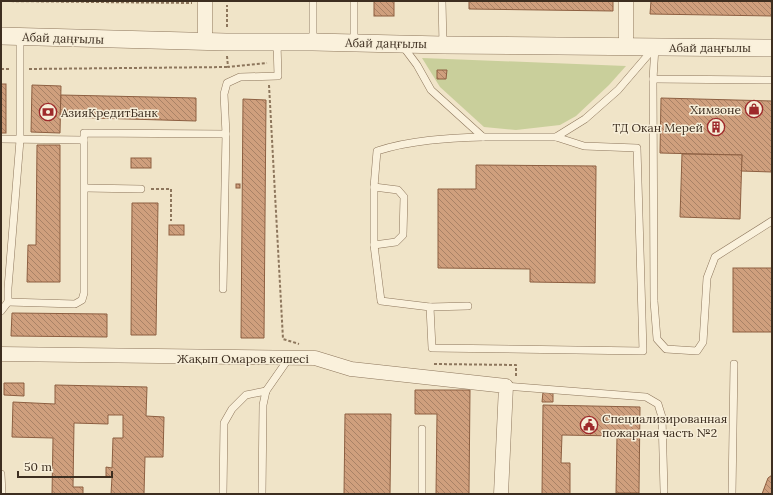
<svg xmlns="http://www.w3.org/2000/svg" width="773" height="495" font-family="Lora,serif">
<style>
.grass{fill:#c9cf9b}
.building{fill:url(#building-back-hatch);stroke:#8d5f41}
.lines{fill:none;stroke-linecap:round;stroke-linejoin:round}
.service-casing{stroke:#8d765c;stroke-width:8}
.minor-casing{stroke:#8d765c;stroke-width:15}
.tertiary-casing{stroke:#8d765c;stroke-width:18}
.path{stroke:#8d765c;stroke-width:2;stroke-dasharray:3 2;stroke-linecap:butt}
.service{stroke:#faf1dc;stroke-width:7}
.minor{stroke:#faf1dc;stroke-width:14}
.tertiary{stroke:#faf1dc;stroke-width:17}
.labels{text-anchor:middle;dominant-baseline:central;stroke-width:3;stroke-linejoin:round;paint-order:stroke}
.street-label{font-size:12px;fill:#3d2e20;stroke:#f7eed8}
.poi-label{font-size:12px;fill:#3d2e20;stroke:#f7eed8;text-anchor:end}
</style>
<defs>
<pattern id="building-back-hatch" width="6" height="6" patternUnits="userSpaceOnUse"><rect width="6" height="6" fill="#cf9f7d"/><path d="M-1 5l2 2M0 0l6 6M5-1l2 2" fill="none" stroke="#a98266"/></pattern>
</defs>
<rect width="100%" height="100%" fill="#f0e4c8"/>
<polygon class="grass" points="422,58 626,66 609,85 576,116 560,125 516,130 484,127 440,87"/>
<g class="building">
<rect x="374" y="1" width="20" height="15"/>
<polygon points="469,1 613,1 613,11 469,9"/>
<polygon points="651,1 772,1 772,16 650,14"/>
<polygon points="437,70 447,70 446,79 437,79"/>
<rect x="1" y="84" width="5" height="49"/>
<polygon points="32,85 61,86 60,133 31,132"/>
<polygon points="61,95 196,98 196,121 60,117"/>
<polygon points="661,98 772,101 772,172 741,171 742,155 660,153"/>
<polygon points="243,99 266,100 264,338 241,338"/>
<polygon points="37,145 60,145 60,282 27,282 28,245 36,245"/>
<polygon points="682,154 742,155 740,219 680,217"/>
<rect x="131" y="158" width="20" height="10"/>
<polygon points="476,165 596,166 595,283 530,282 530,269 438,268 438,189 476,189"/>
<rect x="236" y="184" width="4" height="4"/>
<polygon points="132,203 158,203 156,335 131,335"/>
<rect x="169" y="225" width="15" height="10"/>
<rect x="733" y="268" width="39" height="64"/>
<polygon points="12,313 107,314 107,337 11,336"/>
<polygon points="4,383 24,383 24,396 4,395"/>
<polygon points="55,385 147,387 146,416 164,417 163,457 145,457 144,494 111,494 112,477 106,476 106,467 112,468 113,438 123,438 123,415 108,415 108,424 74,423 73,487 83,487 83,494 52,494 53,438 12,437 13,402 55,404"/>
<polygon points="415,390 470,390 469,494 436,494 437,414 415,414"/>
<polygon points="543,392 553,393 553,402 542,402"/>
<polygon points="543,405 640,407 639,493 616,493 617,436 562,435 561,463 570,463 570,494 542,494"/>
<polygon points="345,414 391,414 390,494 344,494"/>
<polygon points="772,475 772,494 762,494 768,478"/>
</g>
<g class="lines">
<defs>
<g id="service">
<polyline points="442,1 443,45"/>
<polyline points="313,42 313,1"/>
<polyline points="354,42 354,1"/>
<polyline points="402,45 417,65 431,90 483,137 556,137 585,119 618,90 654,48"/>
<polyline points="655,47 653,79 772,80"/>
<polyline points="653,79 654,301 657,339 666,349 697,351 703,342 707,278 715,257 772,221"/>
<path d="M483,137C448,138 411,140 377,151L374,187V245L381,301L430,307L432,348L643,351L637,148L584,146L556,137"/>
<polyline points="1,139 84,140"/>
<polyline points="374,187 398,190 404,197 403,235 396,242 374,245"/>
<polyline points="85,188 141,189"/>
<polyline points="223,289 226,134"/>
<polyline points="8,302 75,304 82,300 84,293 84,133 226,134 224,94 227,83 240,77 278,76 277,43"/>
<polyline points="430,307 468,306"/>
<polyline points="1,311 8,302 8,288 20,140 20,37"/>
<polyline points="506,386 646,397 658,404 662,417 664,491"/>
<polyline points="422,429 422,494"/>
<polyline points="1,474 2,494"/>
<polyline points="223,494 224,423 232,409 246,395 266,391"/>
<polyline points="262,494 263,405 266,391 289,358"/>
<polyline points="732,494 734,364"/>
</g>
<g id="minor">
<polyline points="626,1 626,47"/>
<polyline points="205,42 205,1"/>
<polyline points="1,354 315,358 351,369 506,386 501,494"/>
</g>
<polyline id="tertiary" points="1,36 226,42 313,42 443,45 772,48"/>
</defs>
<use href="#service" class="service-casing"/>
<use href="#minor" class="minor-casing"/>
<use href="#tertiary" class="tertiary-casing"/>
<g class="path">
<polyline points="1,1 192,3"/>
<polyline points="227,27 227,5"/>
<polyline points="227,56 228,67 267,63"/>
<polyline points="1,69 11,69"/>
<polyline points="29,69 228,67"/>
<polyline points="269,85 283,339 299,344"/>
<polyline points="151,189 171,189 171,221"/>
<polyline points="434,364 516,365 516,377"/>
</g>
<use href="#service" class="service"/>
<use href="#minor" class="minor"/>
<use href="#tertiary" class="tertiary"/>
</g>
<defs>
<symbol id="shop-ring" viewBox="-11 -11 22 22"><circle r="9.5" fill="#f7eed8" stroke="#9e2a2b" stroke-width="1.5"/><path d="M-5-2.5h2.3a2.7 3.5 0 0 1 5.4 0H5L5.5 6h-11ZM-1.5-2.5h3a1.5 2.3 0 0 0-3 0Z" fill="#9e2a2b"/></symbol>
<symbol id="bank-ring" viewBox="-11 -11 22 22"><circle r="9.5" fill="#f7eed8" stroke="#9e2a2b" stroke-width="1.5"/><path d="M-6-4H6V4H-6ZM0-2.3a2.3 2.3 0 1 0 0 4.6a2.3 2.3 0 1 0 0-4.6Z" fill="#9e2a2b"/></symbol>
<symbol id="building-ring" viewBox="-11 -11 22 22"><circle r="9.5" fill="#f7eed8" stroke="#9e2a2b" stroke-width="1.5"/><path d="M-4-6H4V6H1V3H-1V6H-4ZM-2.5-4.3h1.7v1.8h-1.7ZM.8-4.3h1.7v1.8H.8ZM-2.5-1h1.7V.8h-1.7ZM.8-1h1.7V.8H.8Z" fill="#9e2a2b"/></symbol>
<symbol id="civic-ring" viewBox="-11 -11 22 22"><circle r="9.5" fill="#f7eed8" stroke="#9e2a2b" stroke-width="1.5"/><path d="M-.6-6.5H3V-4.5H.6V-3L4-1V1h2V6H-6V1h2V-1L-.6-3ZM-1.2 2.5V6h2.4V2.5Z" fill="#9e2a2b"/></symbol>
</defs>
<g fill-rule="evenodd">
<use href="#shop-ring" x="744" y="99" width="20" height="20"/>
<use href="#bank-ring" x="38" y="102" width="20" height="20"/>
<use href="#building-ring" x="706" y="117" width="20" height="20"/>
<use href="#civic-ring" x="579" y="415" width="20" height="20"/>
</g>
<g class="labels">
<g class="street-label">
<text transform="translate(63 38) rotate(2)">Абай даңғылы</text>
<text transform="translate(386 43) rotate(1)">Абай даңғылы</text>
<text x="710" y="47">Абай даңғылы</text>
<text x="243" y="358">Жақып Омаров көшесі</text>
</g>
<g class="poi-label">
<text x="741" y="109">Химзоне</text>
<text x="61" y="112" text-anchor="start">АзияКредитБанк</text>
<text x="703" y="127">ТД Окан Мерей</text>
<text x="602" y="418" text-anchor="start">Специализированная<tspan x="602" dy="14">пожарная часть №2</tspan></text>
</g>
</g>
<rect width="773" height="495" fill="none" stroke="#3d2e20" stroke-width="4"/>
<path d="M18 471v6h94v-6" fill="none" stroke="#3d2e20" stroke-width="2"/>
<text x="24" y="471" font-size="12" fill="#3d2e20" stroke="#f7eed8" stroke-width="3" paint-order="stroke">50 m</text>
</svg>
